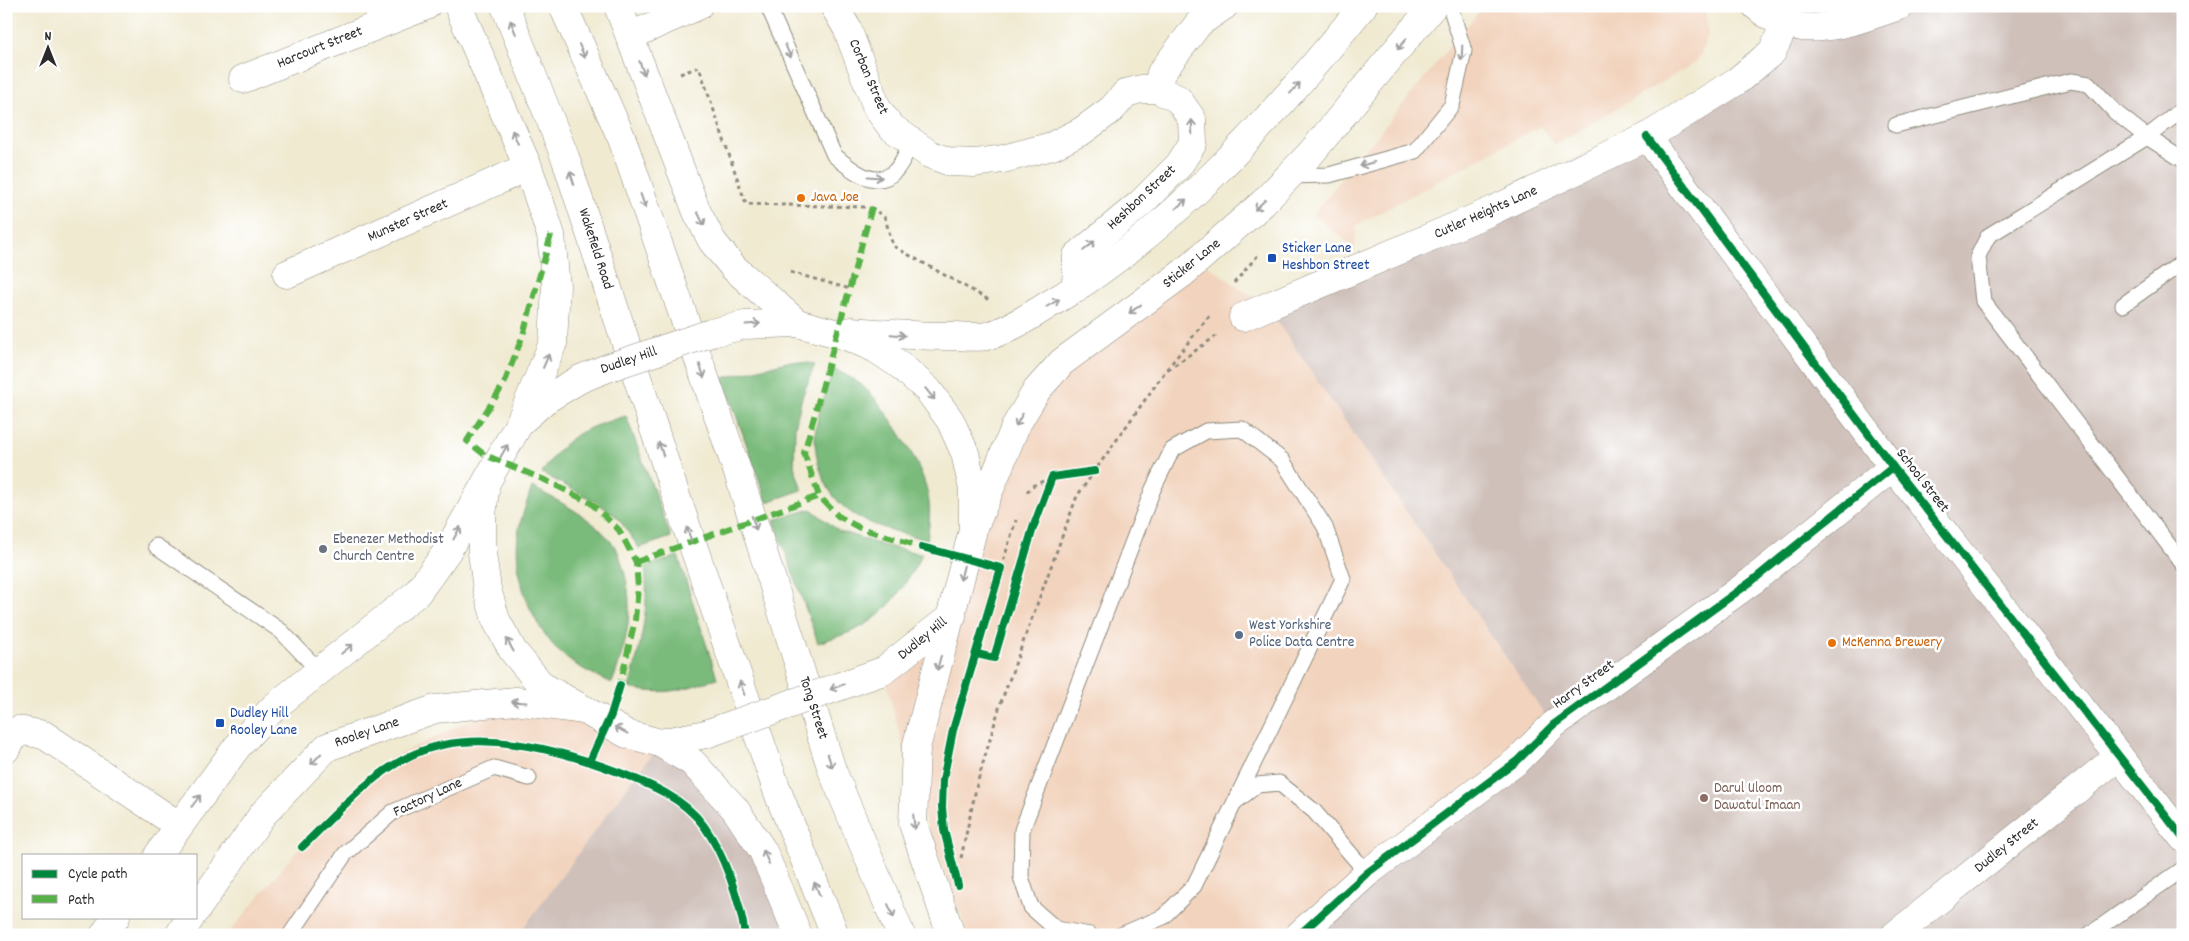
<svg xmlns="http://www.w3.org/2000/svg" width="2189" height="941" font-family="Dekko,sans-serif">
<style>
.built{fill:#f2d4be}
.industrial{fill:#cfc0ba}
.forest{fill:#7abb7c;stroke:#527354}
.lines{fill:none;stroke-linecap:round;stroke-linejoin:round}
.service-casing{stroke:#8e8a7e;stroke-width:17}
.minor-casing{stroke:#8e8a7e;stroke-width:29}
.tertiary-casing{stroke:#8e8a7e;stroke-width:29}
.primary-casing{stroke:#8e8a7e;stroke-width:29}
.trunk-casing{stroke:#8e8a7e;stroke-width:29}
.path{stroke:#8e8a7e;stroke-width:3;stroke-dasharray:4 4;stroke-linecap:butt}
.service{stroke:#fff;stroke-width:15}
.minor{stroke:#fff;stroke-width:28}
.tertiary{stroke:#fff;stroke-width:28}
.primary{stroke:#fff;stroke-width:28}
.trunk{stroke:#fff;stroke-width:28}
.trunk-bridge-casing{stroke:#8e8a7e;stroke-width:29;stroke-linecap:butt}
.trunk-bridge{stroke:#fff;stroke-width:28}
.quiet{stroke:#56b246;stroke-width:6;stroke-dasharray:12 6;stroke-linecap:butt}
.cycleway-casing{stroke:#fff;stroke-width:11}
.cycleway{stroke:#00873e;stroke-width:8}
.oneway{stroke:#a0a0a0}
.food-dot{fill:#e8710a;stroke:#fff;stroke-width:2}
.transit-dot{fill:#1a4fb4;stroke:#fff;stroke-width:2}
.worship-dot{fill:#6b7280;stroke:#fff;stroke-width:2}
.service-dot{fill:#5c6f8a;stroke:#fff;stroke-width:2}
.education-dot{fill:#8d6e63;stroke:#fff;stroke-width:2}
.labels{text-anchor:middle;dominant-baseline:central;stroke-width:5;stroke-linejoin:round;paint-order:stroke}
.street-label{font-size:15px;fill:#2b2b2b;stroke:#fff}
.food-label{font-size:15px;fill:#c56008;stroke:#fff;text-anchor:start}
.transit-label{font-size:15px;fill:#164399;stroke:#fff;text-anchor:start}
.worship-label{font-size:15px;fill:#5b616d;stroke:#fff;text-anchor:start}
.service-label{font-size:15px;fill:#4e5e75;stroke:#fff;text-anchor:start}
.education-label{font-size:15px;fill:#785e54;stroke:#fff;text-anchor:start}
</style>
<rect width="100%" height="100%" fill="#fff"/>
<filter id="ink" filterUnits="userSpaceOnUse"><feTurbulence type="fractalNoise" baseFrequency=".02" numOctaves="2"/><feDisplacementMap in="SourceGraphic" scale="10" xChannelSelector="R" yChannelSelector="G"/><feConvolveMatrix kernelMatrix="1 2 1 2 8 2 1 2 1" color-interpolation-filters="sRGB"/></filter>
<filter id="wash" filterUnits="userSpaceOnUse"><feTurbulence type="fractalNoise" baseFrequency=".0096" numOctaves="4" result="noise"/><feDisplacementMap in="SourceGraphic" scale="20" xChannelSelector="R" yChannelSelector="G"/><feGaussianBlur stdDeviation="1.12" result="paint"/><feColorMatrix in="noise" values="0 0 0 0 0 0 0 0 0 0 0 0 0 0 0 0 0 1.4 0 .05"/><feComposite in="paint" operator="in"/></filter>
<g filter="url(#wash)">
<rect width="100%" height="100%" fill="#f0ead1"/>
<g class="built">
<polygon points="1483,6 1700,6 1705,12 1708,34 1701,54 1695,63 1575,133 1554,144 1540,126 1357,225 1355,249 1313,214"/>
<polygon points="1184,249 1267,307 1553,725 1299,935 968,935 915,793 883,671 952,616 1016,425"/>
<polygon points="541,686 660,743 518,935 227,935 324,818 390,759"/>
</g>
<g class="industrial">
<polygon points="1899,6 2183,6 2183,935 1299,935 1552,725 1267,307 1737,81 1785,24"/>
<polygon points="660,743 735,809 798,935 518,935"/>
</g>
<g class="forest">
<polygon points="791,361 815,364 802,397 795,427 794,466 802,490 767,502 723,378"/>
<path d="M833,369C846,375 859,381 869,392C888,412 919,460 926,487C931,505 930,521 927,540C884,528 838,521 822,474C817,462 815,449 815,436C816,416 828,389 833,369Z"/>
<path d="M626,416L671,537L639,548L618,518L596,502L542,473C568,433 583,429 626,416Z"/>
<path d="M532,487C562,503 598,520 617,550C620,555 621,562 623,568C636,608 626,645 612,683C596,675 578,668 565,657C532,628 513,578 518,535C520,519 527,503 532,487Z"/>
<path d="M811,509L839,531L882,545L922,554C907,582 891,611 861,627C848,634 832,638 818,643L774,520Z"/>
<path d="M678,556L717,678C682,690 666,696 629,688C640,648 650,608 645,567Z"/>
</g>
</g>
<g filter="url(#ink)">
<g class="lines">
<defs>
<g id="service">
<path d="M768,6L834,155C850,169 876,191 895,171C902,164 907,151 911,143"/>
<polyline points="2183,109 2147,137 1988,236 1978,256 1983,301 2183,564"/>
<polyline points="1896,125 2071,81 2089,84 2115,112 2147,137 2183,160"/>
<polyline points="1288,176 1329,175 1415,151 1452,105 1464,51 1450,6"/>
<polyline points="2123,305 2183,262"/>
<polyline points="156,546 281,631 319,671"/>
<polyline points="1239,799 1257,785 1279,783 1314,811 1367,873"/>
<polyline points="290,935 345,854 393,812 494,768 529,778"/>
<polyline points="1090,935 1056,929 1031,907 1021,877 1022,830 1153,489 1172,450 1206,431 1242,429 1282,460 1325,527 1343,579 1194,886 1163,917 1121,935"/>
<polyline points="2089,935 2183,869"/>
</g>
<g id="minor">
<polyline points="834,6 847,28 877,108 891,127 929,154 950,162 975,163 1003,159 1052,146 1082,131 1112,109 1126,93 1141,89 1157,89 1178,99 1192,119 1193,143 1179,165 1141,203 1077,256 1076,289"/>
<polyline points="630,36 698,6"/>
<polyline points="243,79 426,6"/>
<polyline points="1157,89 1161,73 1199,23 1224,6"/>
<polyline points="1647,137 1893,467 2183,838"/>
<polyline points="287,274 528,167"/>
<polyline points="1243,317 1487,213 1647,137 1737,81 1772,52 1785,24"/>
<polyline points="6,749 18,730 44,735 178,825"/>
<polyline points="1299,935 1367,873 1517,761 1553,725 1752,581 1893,467"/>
<polyline points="1895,935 2119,756"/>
</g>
<path id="tertiary" d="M1756,6C1799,45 1851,22 1899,6"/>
<g id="primary">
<polyline points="458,6 528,167 551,235 556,286 553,343 520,422"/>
<polyline points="505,6 565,157 676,496 778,793 835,935"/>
<polyline points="563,6 622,139 739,476 832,770 901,935"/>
<polyline points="618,6 697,212 712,241 734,268 797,323"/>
</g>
<g id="trunk">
<path d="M851,331C885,334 919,336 953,336C964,336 977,338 987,336C1007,331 1031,316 1048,305C1170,234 1275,115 1363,6"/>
<polyline points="711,333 745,325 797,323 846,336 876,349 900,365 928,390 950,420 965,453 973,489 973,530 916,748 913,824 951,935"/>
<polyline points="485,491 482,515 482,553 487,589 496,620 513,651 542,686 627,734 660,743 706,734"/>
<polyline points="978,518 1016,425 1037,390 1062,362 1183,273 1263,203 1311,153 1433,6"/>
<polyline points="883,671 952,616"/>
<polyline points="660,743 692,762 735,809 763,851 798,935"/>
<polyline points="158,855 237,747 274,707 417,593 448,550 520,422 545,400 580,379 610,367"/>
<polyline points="196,910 263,814 327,747 435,709 516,701 585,710"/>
<polyline points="104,935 116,917"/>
<polyline points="179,935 191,917"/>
</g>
</defs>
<use href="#service" class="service-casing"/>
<use href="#minor" class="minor-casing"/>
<use href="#tertiary" class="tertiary-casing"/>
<use href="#primary" class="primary-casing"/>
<use href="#trunk" class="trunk-casing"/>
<g class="path">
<polyline points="680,74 699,67 746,204 865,207"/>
<polyline points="871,207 885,218 893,246 989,300"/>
<polyline points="790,272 850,289"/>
<polyline points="1234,283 1259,254"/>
<polyline points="1168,370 1216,336"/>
<polyline points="1027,492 1032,486 1052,477"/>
<polyline points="1001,568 1016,520"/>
<polyline points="961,858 977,784 1000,705 1077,496 1164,373 1209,316"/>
</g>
<use href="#service" class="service"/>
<use href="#minor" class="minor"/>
<use href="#tertiary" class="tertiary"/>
<use href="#primary" class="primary"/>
<use href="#trunk" class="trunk"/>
<defs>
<g id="trunk-bridge">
<polyline points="610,367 711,333"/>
<polyline points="706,734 883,671"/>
</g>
</defs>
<use href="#trunk-bridge" class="trunk-bridge-casing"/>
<use href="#trunk-bridge" class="trunk-bridge"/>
<g class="quiet">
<polyline points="872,207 804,453 819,496 838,516 860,528 922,547"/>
<polyline points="551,235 523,335 504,384 467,441 485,455 547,481 591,503 619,530 636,562 638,588 635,620 620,685"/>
<polyline points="636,562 819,496"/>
</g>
<defs>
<g id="cycleway">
<polyline points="1647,137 1893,467 2183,838"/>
<polyline points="922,547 1001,568 953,730 943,780 942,807 944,830 958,885"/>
<polyline points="977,654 994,658 1033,528 1052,477 1095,471"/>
<polyline points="590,761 611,715 620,685"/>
<path d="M302,847C336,814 368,776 412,755C474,726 558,749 618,772C649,784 684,798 704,826C724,854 740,900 745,935"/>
<polyline points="1299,935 1367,873 1517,761 1553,725 1752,581 1893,467"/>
</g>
</defs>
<use href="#cycleway" class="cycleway-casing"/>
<use href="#cycleway" class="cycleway"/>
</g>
<defs><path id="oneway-shaft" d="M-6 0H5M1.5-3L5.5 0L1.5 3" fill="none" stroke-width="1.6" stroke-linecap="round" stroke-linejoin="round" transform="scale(1.25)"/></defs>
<g class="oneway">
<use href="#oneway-shaft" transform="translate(513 27) rotate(-112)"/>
<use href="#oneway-shaft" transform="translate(1402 44) rotate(129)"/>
<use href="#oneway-shaft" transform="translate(582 51) rotate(66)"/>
<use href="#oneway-shaft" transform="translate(788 51) rotate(66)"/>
<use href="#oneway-shaft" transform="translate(1462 53) rotate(92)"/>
<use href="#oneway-shaft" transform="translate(642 68) rotate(69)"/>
<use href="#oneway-shaft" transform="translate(1295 88) rotate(-48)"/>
<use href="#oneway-shaft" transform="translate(1192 127) rotate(-92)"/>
<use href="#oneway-shaft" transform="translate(515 137) rotate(-113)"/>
<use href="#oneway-shaft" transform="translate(1367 164) rotate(164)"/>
<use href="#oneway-shaft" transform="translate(875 177) rotate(4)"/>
<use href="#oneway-shaft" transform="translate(572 178) rotate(-108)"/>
<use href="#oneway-shaft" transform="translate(643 201) rotate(71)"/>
<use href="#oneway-shaft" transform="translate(1181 204) rotate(-41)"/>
<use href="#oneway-shaft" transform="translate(1260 205) rotate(136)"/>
<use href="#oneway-shaft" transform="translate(701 219) rotate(64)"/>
<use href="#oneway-shaft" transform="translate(1089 246) rotate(-40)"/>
<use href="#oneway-shaft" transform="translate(1053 303) rotate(-30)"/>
<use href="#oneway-shaft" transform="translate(1135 309) rotate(144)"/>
<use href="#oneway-shaft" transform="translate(753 324) rotate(-4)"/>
<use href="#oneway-shaft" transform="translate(898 335) rotate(5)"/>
<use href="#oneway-shaft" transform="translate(546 361) rotate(-67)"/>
<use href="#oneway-shaft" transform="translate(702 371) rotate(71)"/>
<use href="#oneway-shaft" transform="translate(930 394) rotate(51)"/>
<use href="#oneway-shaft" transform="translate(1019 420) rotate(120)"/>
<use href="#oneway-shaft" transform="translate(661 449) rotate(-108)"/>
<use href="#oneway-shaft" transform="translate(504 451) rotate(-60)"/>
<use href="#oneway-shaft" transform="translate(754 523) rotate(72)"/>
<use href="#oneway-shaft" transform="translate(457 533) rotate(-61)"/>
<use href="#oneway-shaft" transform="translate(689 534) rotate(-109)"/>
<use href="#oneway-shaft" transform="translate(962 573) rotate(104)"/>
<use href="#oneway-shaft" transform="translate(510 645) rotate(-119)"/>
<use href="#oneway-shaft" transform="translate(347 649) rotate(-39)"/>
<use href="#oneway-shaft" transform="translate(939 663) rotate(105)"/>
<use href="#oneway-shaft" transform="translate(837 687) rotate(160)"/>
<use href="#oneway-shaft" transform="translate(742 688) rotate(-109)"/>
<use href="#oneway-shaft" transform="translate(519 702) rotate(-177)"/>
<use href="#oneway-shaft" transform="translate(621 730) rotate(-152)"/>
<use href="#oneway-shaft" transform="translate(316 759) rotate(133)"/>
<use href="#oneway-shaft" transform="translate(830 761) rotate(72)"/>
<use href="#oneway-shaft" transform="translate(196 801) rotate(-53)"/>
<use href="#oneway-shaft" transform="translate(914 822) rotate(84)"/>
<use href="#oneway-shaft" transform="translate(766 857) rotate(-114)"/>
<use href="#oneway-shaft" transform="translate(817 889) rotate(-112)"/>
<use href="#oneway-shaft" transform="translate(891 911) rotate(67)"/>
</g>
</g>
<g class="food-dot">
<circle cx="801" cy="198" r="5"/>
<circle cx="1832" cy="643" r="5"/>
</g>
<g class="transit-dot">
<rect x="1267" y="253" width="10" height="10" rx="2.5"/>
<rect x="215" y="718" width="10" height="10" rx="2.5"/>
</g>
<circle class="worship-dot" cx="323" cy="549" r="5"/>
<circle class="service-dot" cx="1239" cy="635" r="5"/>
<circle class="education-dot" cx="1704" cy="798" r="5"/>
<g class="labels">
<g class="street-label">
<text transform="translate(320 48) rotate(-22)">Harcourt Street</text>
<text transform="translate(868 77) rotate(67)">Corban Street</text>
<text transform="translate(1142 198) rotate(-43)">Heshbon Street</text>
<text transform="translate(1486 213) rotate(-24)">Cutler Heights Lane</text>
<text transform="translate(408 221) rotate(-24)">Munster Street</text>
<text transform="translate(595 249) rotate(72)">Wakefield Road</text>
<text transform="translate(1192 264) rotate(-39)">Sticker Lane</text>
<text transform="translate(629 361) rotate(-19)">Dudley Hill</text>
<text transform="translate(1922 481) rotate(52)">School Street</text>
<text transform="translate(923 639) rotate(-39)">Dudley Hill</text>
<text transform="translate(1584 685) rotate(-36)">Harry Street</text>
<text transform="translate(813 708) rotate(72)">Tong Street</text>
<text transform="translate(367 733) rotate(-19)">Rooley Lane</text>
<text transform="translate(428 798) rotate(-25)">Factory Lane</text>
<text transform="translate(2007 846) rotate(-39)">Dudley Street</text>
</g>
<g class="food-label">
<text x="811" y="198">Java Joe</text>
<text x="1842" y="643">McKenna Brewery</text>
</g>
<g class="transit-label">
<text x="1282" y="249">Sticker Lane<tspan x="1282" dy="17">Heshbon Street</tspan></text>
<text x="230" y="714">Dudley Hill<tspan x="230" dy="17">Rooley Lane</tspan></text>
</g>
<g class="worship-label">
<text x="333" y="540">Ebenezer Methodist<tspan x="333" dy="17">Church Centre</tspan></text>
</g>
<g class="service-label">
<text x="1249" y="626">West Yorkshire<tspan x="1249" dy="17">Police Data Centre</tspan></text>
</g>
<g class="education-label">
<text x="1714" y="789">Darul Uloom<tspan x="1714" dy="17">Dawatul Imaan</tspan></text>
</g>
</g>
<rect width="2189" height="941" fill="none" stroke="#fff" stroke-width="25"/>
<rect x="22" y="854" width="175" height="65" fill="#ffffff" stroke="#aaaaaa"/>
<rect x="32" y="870" width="25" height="8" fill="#00873e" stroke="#aaaaaa"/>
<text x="68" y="878" font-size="15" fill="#2b2b2b">Cycle path</text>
<rect x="32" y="895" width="25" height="8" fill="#56b246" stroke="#aaaaaa"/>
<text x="68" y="904" font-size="15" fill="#2b2b2b">Path</text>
<g transform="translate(48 48)" stroke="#ffffff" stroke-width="4" paint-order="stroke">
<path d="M0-4L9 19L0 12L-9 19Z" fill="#2b2b2b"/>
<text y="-8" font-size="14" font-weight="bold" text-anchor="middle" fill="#2b2b2b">N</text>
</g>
</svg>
